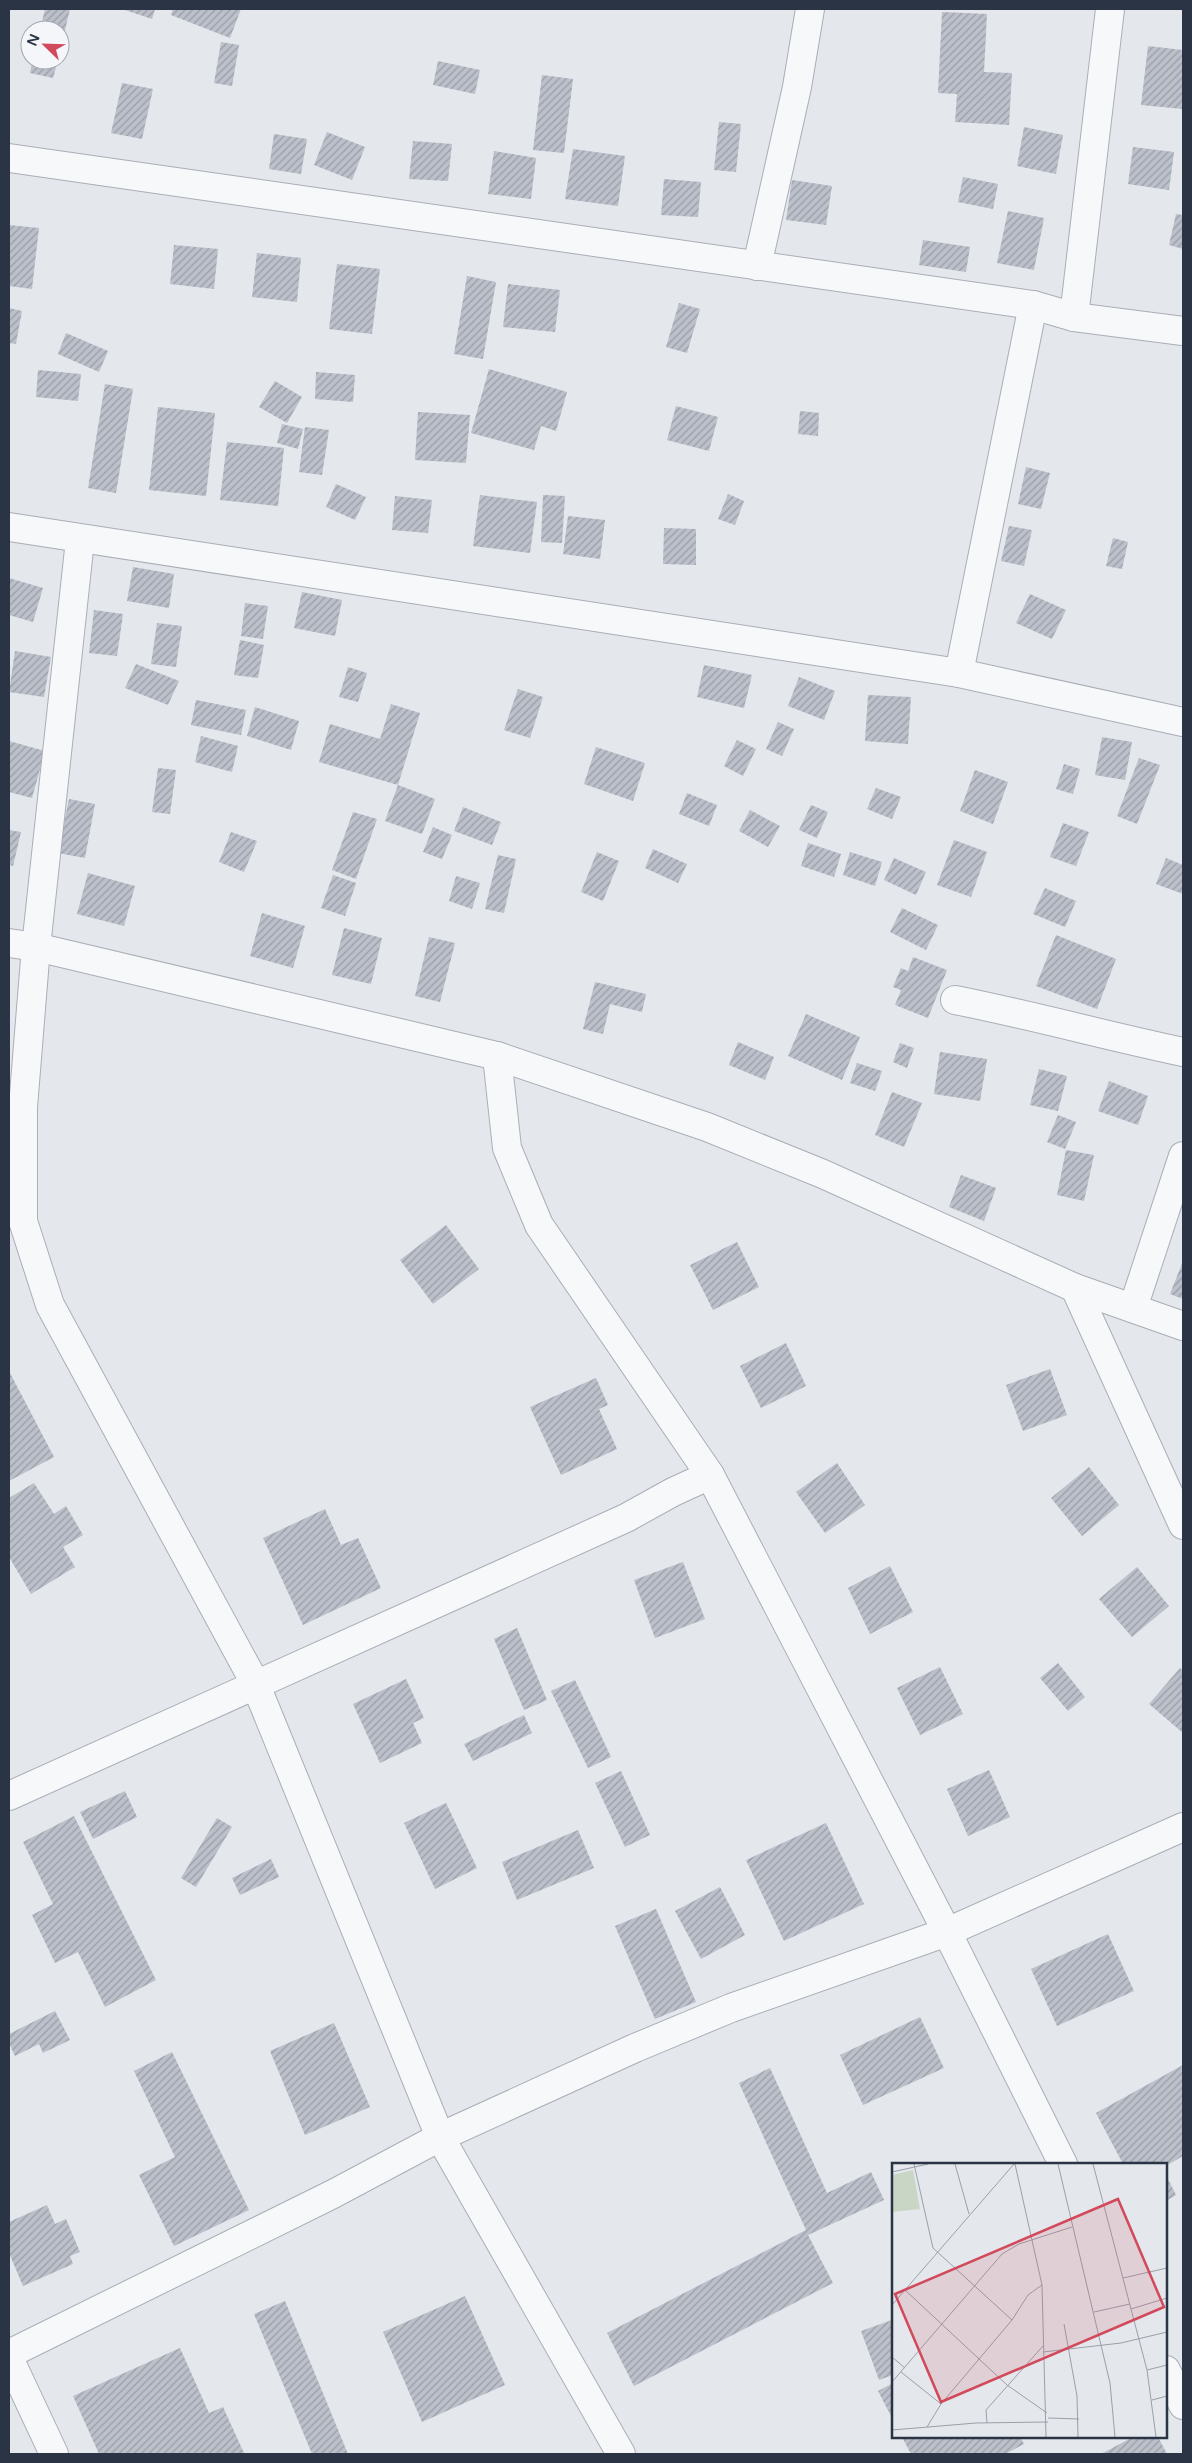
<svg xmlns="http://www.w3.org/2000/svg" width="1192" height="2463" font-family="'Varela Round',sans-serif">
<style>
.building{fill:url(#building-hatch)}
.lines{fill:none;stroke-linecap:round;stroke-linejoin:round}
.minor-casing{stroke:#a9aeb7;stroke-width:30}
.minor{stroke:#f7f8fa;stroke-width:28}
.inset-road{fill:none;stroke:#9a9fa9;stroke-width:1}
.view{fill:#d1495b;fill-opacity:0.15;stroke:#d1495b;stroke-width:2.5}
.inset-edge{fill:none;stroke:#2b3445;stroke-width:2.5}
</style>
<defs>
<pattern id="building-hatch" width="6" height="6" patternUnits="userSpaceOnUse" patternTransform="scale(1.25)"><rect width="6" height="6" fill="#bbc0ca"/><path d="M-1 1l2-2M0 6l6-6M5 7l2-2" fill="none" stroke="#989da6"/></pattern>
</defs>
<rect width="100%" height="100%" fill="#e4e7ec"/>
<g class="building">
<polygon points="45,9 70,9 61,47 60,30 40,30"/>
<polygon points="122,9 155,9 152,19"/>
<polygon points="173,9 241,9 230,38 171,15"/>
<polygon points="942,12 987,14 984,72 1012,73 1009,125 955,122 957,94 938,93"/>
<polygon points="221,42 239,45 232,86 214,83"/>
<polygon points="1148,46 1183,50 1183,109 1141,105"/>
<polygon points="33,60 58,60 53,78 30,73"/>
<polygon points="438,61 480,70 475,94 433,85"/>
<polygon points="542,75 573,79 564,153 533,150"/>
<polygon points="122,83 153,89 142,139 111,133"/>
<polygon points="719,122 741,124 736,172 714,170"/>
<polygon points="1024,127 1063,135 1056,174 1017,166"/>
<polygon points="327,132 365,147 352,180 314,165"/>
<polygon points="274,134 307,139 301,174 269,169"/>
<polygon points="413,141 452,144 448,181 409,179"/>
<polygon points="1133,147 1174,152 1169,190 1128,184"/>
<polygon points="573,149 625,156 618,206 565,199"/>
<polygon points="494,151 536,158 531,199 488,194"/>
<polygon points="963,177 998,184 993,209 958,202"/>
<polygon points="664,179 701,182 698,217 661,215"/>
<polygon points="792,180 832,186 826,225 786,220"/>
<polygon points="1008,211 1044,218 1034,270 997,263"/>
<polygon points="1176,214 1183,215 1183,249 1169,245"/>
<polygon points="9,225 39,228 32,289 9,286"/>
<polygon points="923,240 970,247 966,272 919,265"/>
<polygon points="174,245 218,249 214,289 170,284"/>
<polygon points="257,253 301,258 297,302 252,297"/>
<polygon points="337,264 380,269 372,334 329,329"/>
<polygon points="467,276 496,282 483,359 454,354"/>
<polygon points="508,284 560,290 555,332 503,327"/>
<polygon points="679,303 700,309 687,353 666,347"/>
<polygon points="9,308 22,311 16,344 9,343"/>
<polygon points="66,333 108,351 99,372 58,354"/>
<polygon points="489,369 567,392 556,431 541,426 534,450 471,433"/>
<polygon points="38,370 81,374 78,401 36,397"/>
<polygon points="316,372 355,375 353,402 315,399"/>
<polygon points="275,381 302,397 287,423 259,407"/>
<polygon points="105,384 133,389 116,493 88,488"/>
<polygon points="676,406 718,417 709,451 667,440"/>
<polygon points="158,407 215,413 206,496 149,490"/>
<polygon points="800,411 819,413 818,436 798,434"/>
<polygon points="418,412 470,415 466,463 415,460"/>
<polygon points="282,424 303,429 298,449 277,443"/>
<polygon points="305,427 329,430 322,475 299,472"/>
<polygon points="227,442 284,448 278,506 220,500"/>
<polygon points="1026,467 1050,473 1041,509 1018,504"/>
<polygon points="336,484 366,497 355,520 326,507"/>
<polygon points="728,494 744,501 735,525 718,519"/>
<polygon points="480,495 537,502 530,553 473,546"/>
<polygon points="543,495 565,496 562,543 541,542"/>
<polygon points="395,496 432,500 428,533 392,530"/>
<polygon points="568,516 605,520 600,559 563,554"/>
<polygon points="1009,526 1032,530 1024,566 1001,561"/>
<polygon points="664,528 696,529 696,565 663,564"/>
<polygon points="1113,538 1128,542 1122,569 1106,566"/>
<polygon points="133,567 174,574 169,608 127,601"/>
<polygon points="9,578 43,588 33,622 9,615"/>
<polygon points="302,592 342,600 335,636 294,628"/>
<polygon points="1030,594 1066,610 1052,639 1016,623"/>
<polygon points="245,603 268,606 263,639 241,636"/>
<polygon points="94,610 123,614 117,656 89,653"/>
<polygon points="157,623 182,626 176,667 151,664"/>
<polygon points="240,640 264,645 258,678 234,675"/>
<polygon points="15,651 51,657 44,697 9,692"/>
<polygon points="136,664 179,681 168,705 125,688"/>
<polygon points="704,665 752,675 744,708 697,697"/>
<polygon points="348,667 367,673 358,702 339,697"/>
<polygon points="799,677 835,691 824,720 788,706"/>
<polygon points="518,689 543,697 530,738 504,730"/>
<polygon points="868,695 911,697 908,744 865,741"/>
<polygon points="196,700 246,710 241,735 191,725"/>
<polygon points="391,704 420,713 398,785 319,762 330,724 380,739"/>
<polygon points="255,707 299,721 291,750 247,736"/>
<polygon points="778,722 794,729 782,756 766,749"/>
<polygon points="201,736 238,746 232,772 195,762"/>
<polygon points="1102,737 1132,742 1125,780 1095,775"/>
<polygon points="737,740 756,749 743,776 724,766"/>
<polygon points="9,741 45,751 32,798 9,792"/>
<polygon points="596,747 645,763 633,801 584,784"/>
<polygon points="1139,758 1160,765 1137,824 1117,816"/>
<polygon points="1064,764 1080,769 1073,794 1056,789"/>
<polygon points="158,768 176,770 170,814 152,812"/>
<polygon points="975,770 1008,782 993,824 960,811"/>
<polygon points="398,785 435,799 422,834 385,821"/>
<polygon points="876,788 901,797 892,819 867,809"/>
<polygon points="687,793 717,805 709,826 679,814"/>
<polygon points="69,799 95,804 85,858 58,853"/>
<polygon points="811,805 828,812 817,838 799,830"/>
<polygon points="463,807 501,822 492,845 454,831"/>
<polygon points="750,810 780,826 768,847 739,831"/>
<polygon points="353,812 377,819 356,879 332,870"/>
<polygon points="1063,823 1089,832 1076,866 1050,857"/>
<polygon points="433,827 452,835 442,859 423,852"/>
<polygon points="9,830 21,832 13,866 9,865"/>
<polygon points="231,832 257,841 244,872 219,862"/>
<polygon points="954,840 987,852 971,897 937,885"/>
<polygon points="808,843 841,854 834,877 801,866"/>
<polygon points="653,849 687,864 678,883 645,868"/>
<polygon points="597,852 619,861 603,901 581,892"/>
<polygon points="850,852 882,862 875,886 843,875"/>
<polygon points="498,855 516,859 504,913 485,909"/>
<polygon points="894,858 926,872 916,895 884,880"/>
<polygon points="1166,858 1183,865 1183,894 1156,884"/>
<polygon points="88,873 135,886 124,926 77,914"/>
<polygon points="333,875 356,883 345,916 321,908"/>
<polygon points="456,876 480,883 472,909 449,901"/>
<polygon points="1045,888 1076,901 1065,927 1033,914"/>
<polygon points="902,908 938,925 926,950 890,932"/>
<polygon points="262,913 305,926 293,968 250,956"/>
<polygon points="344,928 382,938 371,984 332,975"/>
<polygon points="1056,935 1116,959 1097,1009 1036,986"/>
<polygon points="429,937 455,943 440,1002 415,996"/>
<polygon points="913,957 947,970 928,1018 895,1005 901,990 893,987 901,968 908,971"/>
<polygon points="595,982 646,994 642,1012 610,1004 603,1034 583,1029"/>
<polygon points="806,1014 860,1037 842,1080 788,1056"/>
<polygon points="738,1042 774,1057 765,1080 729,1065"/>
<polygon points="900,1043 914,1048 907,1068 893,1062"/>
<polygon points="940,1052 987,1059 980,1101 934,1094"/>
<polygon points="857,1063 882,1071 875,1091 850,1083"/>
<polygon points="1039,1069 1067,1076 1058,1111 1030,1105"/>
<polygon points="1109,1081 1148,1096 1138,1125 1098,1111"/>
<polygon points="892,1092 922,1103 904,1147 875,1135"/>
<polygon points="1058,1115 1076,1122 1065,1149 1047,1142"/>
<polygon points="1066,1150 1094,1155 1084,1201 1057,1195"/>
<polygon points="961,1175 996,1188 984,1221 949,1207"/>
<polygon points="446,1225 479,1269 433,1304 400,1260"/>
<polygon points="737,1242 759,1287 713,1310 690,1265"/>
<polygon points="1183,1261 1183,1299 1170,1294"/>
<polygon points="786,1343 806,1386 761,1408 740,1366"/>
<polygon points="1050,1369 1067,1415 1023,1431 1006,1385"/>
<polygon points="9,1371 54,1457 9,1481"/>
<polygon points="596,1378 608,1405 599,1409 617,1449 561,1475 530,1407"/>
<polygon points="837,1463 865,1505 825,1533 796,1492"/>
<polygon points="1089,1467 1119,1505 1082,1536 1051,1498"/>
<polygon points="34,1483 54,1514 66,1506 83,1535 63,1547 75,1567 31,1594 9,1557 9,1498"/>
<polygon points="325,1509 341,1545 358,1538 381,1588 303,1625 263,1538"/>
<polygon points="683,1562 705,1619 655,1638 634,1580"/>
<polygon points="890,1566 913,1612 870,1634 848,1588"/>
<polygon points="1137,1567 1169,1606 1132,1637 1099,1599"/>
<polygon points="517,1628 547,1700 524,1710 494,1639"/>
<polygon points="1058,1663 1085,1697 1068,1711 1040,1678"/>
<polygon points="940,1667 963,1714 920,1735 897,1688"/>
<polygon points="1180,1668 1183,1671 1183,1733 1149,1704"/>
<polygon points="406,1679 424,1718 413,1723 422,1743 380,1763 353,1704"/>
<polygon points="575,1680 611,1757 588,1768 551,1691"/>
<polygon points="524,1715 532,1733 473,1761 464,1744"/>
<polygon points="989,1770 1010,1817 968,1836 947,1789"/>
<polygon points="621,1771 650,1835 625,1847 595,1783"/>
<polygon points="125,1791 137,1817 93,1839 80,1812"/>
<polygon points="446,1803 477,1868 435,1889 404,1823"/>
<polygon points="74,1816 156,1980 105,2007 78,1952 55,1963 32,1915 53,1904 23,1842"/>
<polygon points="217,1818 232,1827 196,1887 181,1878"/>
<polygon points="826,1823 864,1904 784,1941 746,1860"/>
<polygon points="578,1830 594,1868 517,1900 502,1862"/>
<polygon points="271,1859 279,1877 240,1895 232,1878"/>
<polygon points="720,1887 745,1935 701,1959 675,1911"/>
<polygon points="656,1909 696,2002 655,2019 615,1926"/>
<polygon points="1108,1934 1134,1991 1057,2026 1031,1969"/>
<polygon points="55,2011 70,2040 43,2053 39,2044 15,2056 9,2043 9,2034"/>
<polygon points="920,2017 944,2068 863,2105 840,2055"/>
<polygon points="334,2023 370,2107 305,2135 270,2051"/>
<polygon points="172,2052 249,2210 174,2246 139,2175 175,2157 134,2071"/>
<polygon points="1183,2065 1183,2156 1166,2166 1166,2164 1123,2164 1096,2113"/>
<polygon points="770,2068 827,2193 871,2172 884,2200 808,2235 833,2283 634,2386 607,2333 806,2230 739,2083"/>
<polygon points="1166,2175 1176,2195 1166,2201"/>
<polygon points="47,2205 55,2224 66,2219 80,2252 70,2256 73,2264 23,2286 9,2253 9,2222"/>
<polygon points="465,2296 505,2385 422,2422 383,2332"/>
<polygon points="285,2301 348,2454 312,2454 254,2314"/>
<polygon points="892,2320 893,2375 879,2380 861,2331"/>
<polygon points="180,2348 209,2413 223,2407 244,2453 99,2454 73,2396"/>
<polygon points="893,2383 893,2420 878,2391"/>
<polygon points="902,2437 1020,2437 1024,2444 1005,2454 911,2454"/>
<polygon points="1133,2437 1158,2437 1167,2454 1101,2454"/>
</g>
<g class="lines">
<defs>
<g id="minor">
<polyline points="9,158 1033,305 1074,317 1183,331"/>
<polyline points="757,266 797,87 810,9"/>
<polyline points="1074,317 1110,9"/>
<polyline points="9,527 959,673 1183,722"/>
<polyline points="80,540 36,947 23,1107 23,1221 50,1305 255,1683 440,2137 621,2454"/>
<polyline points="959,673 1033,305"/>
<polyline points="9,943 36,947 497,1056 707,1127 823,1174 1075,1288 1183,1326"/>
<path d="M955,1000C1031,1015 1107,1036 1183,1052"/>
<polyline points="497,1056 507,1148 539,1225 710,1475 947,1932 1063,2164"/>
<polyline points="1075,1288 1183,1525"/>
<polyline points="1133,1308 1183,1156"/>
<polyline points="9,1796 626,1518 673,1492 710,1475"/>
<polyline points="9,2354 333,2194 440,2137 635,2048 731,2008 947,1932 1183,1827"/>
<polyline points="9,2358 54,2454"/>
<polyline points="1166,2370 1183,2405"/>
</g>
</defs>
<use href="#minor" class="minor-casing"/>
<use href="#minor" class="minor"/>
</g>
<g transform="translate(892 2163)">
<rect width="275" height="275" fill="#e4e7ec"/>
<path d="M21,7L28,46L0,49V12Z" fill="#c9d6c5"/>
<path class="inset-road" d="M22,1L41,85L120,157M63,1L77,51M123,1L150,122L154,274M166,1L218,220L223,274M201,1L255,207L264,274M0,9L36,1M231,115L275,105M13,127L115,222L155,250M0,142L122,1M239,146L275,135M202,149L238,141M172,161L185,233L186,274M151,189L229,180L275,169M0,194L13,205M255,207L275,202M9,209L49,241M0,219L110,91L127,81L180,64M260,237L275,233M156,255L187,256M95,260L94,247L151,183M35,264L49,241L120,157L136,132L150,122M0,267L84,260L156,259"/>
<path class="view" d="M226,36L272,144L49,239L3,131Z"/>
<rect width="275" height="275" class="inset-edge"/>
</g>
<rect width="1192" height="2463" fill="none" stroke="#2b3445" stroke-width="20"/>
<g transform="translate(45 45) rotate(293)"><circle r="24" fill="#f4f6f9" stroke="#a4a8b1"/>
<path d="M0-4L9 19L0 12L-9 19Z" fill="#d1495b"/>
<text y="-8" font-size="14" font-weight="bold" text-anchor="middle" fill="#2b3445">N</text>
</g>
</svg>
